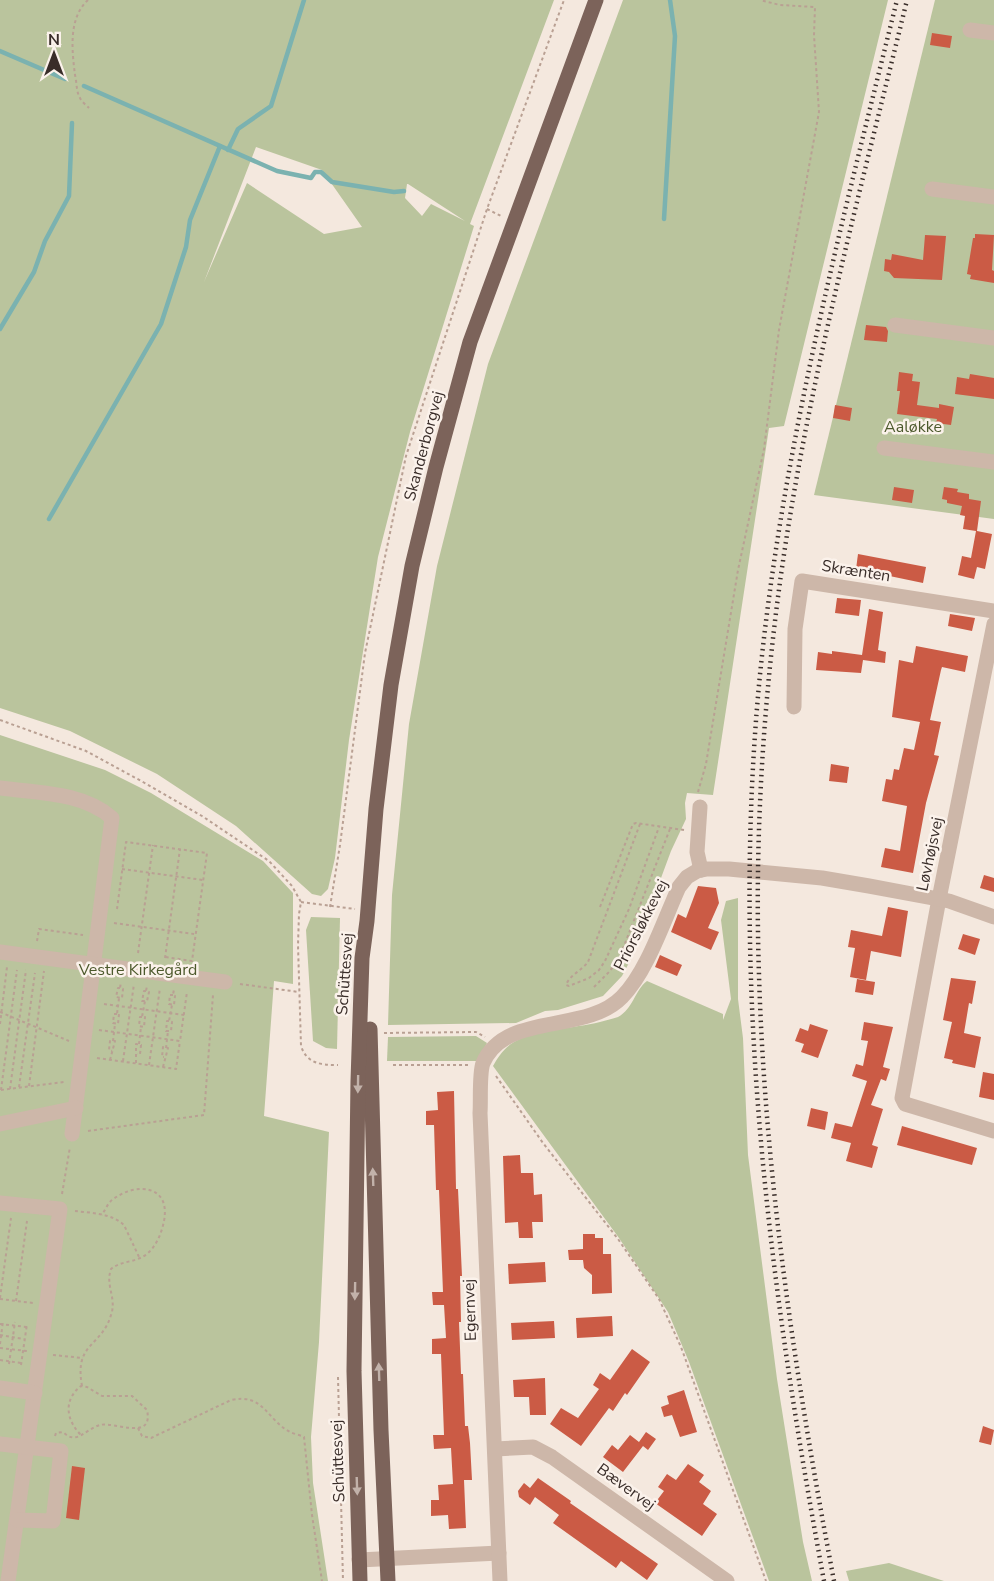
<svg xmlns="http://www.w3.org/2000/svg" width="994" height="1581" font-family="'Nunito Sans',sans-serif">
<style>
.green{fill:#bac49d;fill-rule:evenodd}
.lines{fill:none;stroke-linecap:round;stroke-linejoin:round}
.stream{stroke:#7bb2b0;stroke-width:4.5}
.building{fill:#cb5b45}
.path{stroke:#b9a093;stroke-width:2;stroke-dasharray:3 3;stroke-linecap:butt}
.minor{stroke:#cdb7a9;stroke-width:15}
.major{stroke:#7c635a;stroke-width:15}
.rail{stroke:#392d29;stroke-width:4.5;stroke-dasharray:1.5 4.5;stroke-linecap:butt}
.oneway{fill:#c2b2aa}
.labels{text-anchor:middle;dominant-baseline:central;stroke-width:5;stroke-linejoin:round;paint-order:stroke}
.park-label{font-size:16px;fill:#4c592c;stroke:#fbf2eb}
.street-label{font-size:16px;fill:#392d29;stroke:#fbf2eb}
</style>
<rect width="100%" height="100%" fill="#f4e8de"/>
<g class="green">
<path d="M0,0H554L470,224L474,226L470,239L410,432L378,557L349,740L335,858L328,889L321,896L312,894L236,826L157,774L70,731L0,708ZM256,147L322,170L362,227L324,234L247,183L204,282ZM407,184H408L465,221L431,204L422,216L405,198Z"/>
<polygon points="623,0 888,0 784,426 769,428 713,795 687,793 685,803 686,819 671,851 631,959 622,976 603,996 558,1010 545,1011 516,1023 388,1025 392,895 409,724 437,566 488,364"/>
<polygon points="935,0 994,0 994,519 814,495"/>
<polygon points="0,735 105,770 151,793 263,861 293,893 293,984 274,981 264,1116 329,1132 319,1342 311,1437 313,1483 328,1581 0,1581"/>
<path d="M738,898V999L743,1038L748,1155L777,1379L803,1542L812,1581H769L689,1362L668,1312L619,1238L493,1066C498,1057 504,1048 514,1042C539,1028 573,1029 600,1022C606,1020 613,1019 618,1017C633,1009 635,990 647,981L723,1014V1020L731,999L721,920L726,901Z"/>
<polygon points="311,917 340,918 337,1049 326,1048 313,1041 306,930"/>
<polygon points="476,1036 487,1043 478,1061 387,1061 388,1037"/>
<polygon points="889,1563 944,1581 849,1581 846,1571"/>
</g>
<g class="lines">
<g class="stream">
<polyline points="0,51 65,79"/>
<polyline points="84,86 277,171 311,178 315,172 321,172 332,182 394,192 404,191"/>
<polyline points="228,150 238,129 271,106 304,0"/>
<polyline points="664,219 675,36 670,0"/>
<polyline points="0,329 34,272 45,241 69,196 72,123"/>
<polyline points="49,519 161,324 186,247 190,220 220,146"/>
</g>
</g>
<g class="building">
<polygon points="932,33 952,36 950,48 930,45"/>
<polygon points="975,234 994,235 992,270 994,271 994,283 970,279 971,275 967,274 973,238 975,238"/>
<polygon points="925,235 946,236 942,280 894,278 889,272 884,271 885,259 891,260 892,254 923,260"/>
<polygon points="866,325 886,327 888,331 887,342 864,340"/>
<polygon points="899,372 913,374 912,381 920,382 917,405 939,408 939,404 954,407 951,425 936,423 937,419 897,414 900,391 897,391"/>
<polygon points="970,374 994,378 994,399 955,394 957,377 969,379"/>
<polygon points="835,405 852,408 850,421 833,418"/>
<polygon points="894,487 914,490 912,503 892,500"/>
<polygon points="944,487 958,489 957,492 969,494 969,499 981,501 977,531 992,534 985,569 977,567 974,579 958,575 962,556 971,558 976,531 963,529 965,516 960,515 962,506 947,503 947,500 942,499"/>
<polygon points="858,554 926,567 923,583 856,569"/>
<polygon points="837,598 861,600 859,616 835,613"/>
<polygon points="869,609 883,612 878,650 886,652 885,663 863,660 861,673 816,670 818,652 832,654 832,651 862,655"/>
<polygon points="950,614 975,618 972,631 948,626"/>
<polygon points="916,646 968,656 965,672 942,667 941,670 930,720 941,722 934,755 939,756 926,803 913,873 881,867 885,848 900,851 907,806 882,801 886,779 892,780 894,769 899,770 904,748 914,750 920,722 892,717 899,660 913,663"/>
<polygon points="831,764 849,767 847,783 829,781"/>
<polygon points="984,875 994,878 994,892 980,888"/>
<polygon points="698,886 716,888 719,903 708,928 719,932 711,950 671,932 678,914 686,918"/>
<polygon points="888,907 908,911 901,957 871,951 866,980 850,977 855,948 848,947 851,930 882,936"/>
<polygon points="963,934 980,939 975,955 958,949"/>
<polygon points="660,955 682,965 677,976 655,967"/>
<polygon points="951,978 976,981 972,1004 969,1003 964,1033 981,1037 975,1068 952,1063 953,1060 944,1058 952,1022 943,1020"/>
<polygon points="857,979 875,982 873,995 855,992"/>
<polygon points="864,1022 893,1027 883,1067 890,1069 886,1081 881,1079 871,1105 883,1109 872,1145 878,1147 872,1168 846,1161 851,1143 831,1138 835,1123 852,1127 867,1081 852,1076 856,1064 863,1066 868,1041 861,1040"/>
<polygon points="810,1024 828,1030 818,1058 801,1052 804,1044 795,1041 800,1028 808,1031"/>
<polygon points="983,1072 994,1074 994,1100 979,1097"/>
<polygon points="454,1091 456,1189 458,1189 462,1276 460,1276 461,1322 459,1322 461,1374 463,1374 465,1426 468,1426 470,1443 472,1480 464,1480 466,1528 449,1529 448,1515 431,1516 431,1500 439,1500 438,1485 453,1484 451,1448 434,1449 433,1435 444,1435 441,1354 432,1354 432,1339 446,1338 444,1305 433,1305 432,1292 443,1292 439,1190 436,1190 434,1125 426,1125 426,1111 438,1110 437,1092"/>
<polygon points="811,1108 828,1112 825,1130 807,1126"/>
<polygon points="902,1126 977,1148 972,1165 897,1145"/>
<polygon points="520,1155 521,1173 533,1173 534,1195 542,1194 543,1222 532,1222 533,1238 519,1238 518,1222 505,1223 503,1156"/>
<polygon points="583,1234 595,1234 595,1238 603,1238 603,1254 611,1254 612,1293 592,1294 592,1275 584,1268 583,1260 569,1260 568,1250 583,1249"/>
<polygon points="545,1262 546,1282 509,1284 508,1264"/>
<polygon points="612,1316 613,1336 577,1338 576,1318"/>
<polygon points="554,1321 555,1338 512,1340 511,1323"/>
<polygon points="632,1349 650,1362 627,1395 625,1393 613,1411 609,1408 581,1446 550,1424 561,1408 578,1418 599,1389 593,1385 600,1373 610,1380"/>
<polygon points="545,1378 546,1415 530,1415 529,1397 514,1397 513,1380"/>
<polygon points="684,1390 697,1432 680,1437 672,1415 664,1417 661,1407 669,1404 667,1396"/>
<polygon points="983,1426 994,1430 991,1445 979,1442"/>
<polygon points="646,1432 656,1439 648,1450 643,1446 623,1472 603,1457 612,1445 618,1450 630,1435 639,1442"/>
<polygon points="688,1464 704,1475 699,1482 711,1491 703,1504 717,1514 702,1536 655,1503 664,1491 658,1487 667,1474 676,1480"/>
<polygon points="72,1466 85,1468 79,1520 66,1518"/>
<polygon points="538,1478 571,1501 570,1503 658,1564 647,1580 621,1561 616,1568 553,1523 559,1515 535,1497 530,1505 519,1497 518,1491 524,1483 530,1488"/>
</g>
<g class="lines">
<g class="path">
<path d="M88,0C68,18 72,51 75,75C77,83 76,91 80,98C82,102 86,105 89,108"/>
<polyline points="487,209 501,216"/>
<path d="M0,720L86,751L143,782L202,816L269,861L292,886L301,902L299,914L298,945L301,1046C307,1064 321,1065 338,1065"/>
<polyline points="698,792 706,764 738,570 764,449 779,330 819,112 814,35 815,7 780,5 760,0"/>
<path d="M640,824L588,962C582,970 569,976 566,985L569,986L589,978L599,970L605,961L629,909L659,827"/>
<polyline points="122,869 203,880"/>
<polyline points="301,902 355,909"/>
<polyline points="330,907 340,845 365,653 406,456 487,209 564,0"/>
<polyline points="600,907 633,824 636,823 684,830"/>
<polyline points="117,909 126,842 207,853 192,961 165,957"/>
<polyline points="114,923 194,934"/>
<polyline points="37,941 39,929 83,935"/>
<polyline points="138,953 153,845"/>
<polyline points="165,958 180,849"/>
<polyline points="240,984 299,992"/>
<polyline points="594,987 610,971 620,956 670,829"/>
<polyline points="120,988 118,988 116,997 122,998 123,989 120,988 121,982"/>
<polyline points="146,991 144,991 142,1001 147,1001 149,992 146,991 147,986"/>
<polyline points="173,995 170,995 169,1004 174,1005 175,996 173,995 174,989"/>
<polyline points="104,1004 184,1015"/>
<polyline points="0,1012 69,1041"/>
<polyline points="117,1014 114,1014 113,1023 118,1024 119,1014 117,1014 119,998"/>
<polyline points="142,1017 140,1017 139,1026 144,1027 145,1017 142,1017 145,1001"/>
<polyline points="169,1021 167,1021 166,1031 171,1031 172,1022 169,1021 172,1005"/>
<polyline points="0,1024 7,967"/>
<polyline points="99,1030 180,1041 187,992"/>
<polyline points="384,1033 476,1032 485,1037"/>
<polyline points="113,1041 115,1024"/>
<polyline points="139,1044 141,1027"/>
<polyline points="166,1048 168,1031"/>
<polyline points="97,1058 176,1069 180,1041"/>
<polyline points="110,1060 115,1041 110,1041 109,1050 112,1051"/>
<polyline points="123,1061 134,984"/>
<polyline points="136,1063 136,1044 141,1045 140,1054 137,1054"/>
<polyline points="149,1065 160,988"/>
<polyline points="393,1065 468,1065"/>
<polyline points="163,1067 168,1048 163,1047 162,1057 164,1057"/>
<polyline points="496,1076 543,1143 618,1239 659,1299 681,1347 766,1581"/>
<polyline points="29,1086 44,971"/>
<polyline points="19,1087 35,973"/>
<polyline points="10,1089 26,970"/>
<polyline points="1,1090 17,970"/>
<polyline points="1,1090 64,1082"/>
<polyline points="88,1131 204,1115 213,995"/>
<polyline points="62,1194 70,1147"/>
<path d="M75,1211C91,1213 111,1213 124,1225L140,1259"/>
<polyline points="0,1298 11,1218"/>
<polyline points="0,1299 33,1303"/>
<polyline points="16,1301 27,1221"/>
<polyline points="0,1324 27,1327"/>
<polyline points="0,1335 24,1339"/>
<polyline points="0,1344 3,1321"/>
<polyline points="0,1348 27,1351"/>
<polyline points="53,1355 83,1358"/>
<polyline points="0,1360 21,1363"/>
<polyline points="9,1364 15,1322"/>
<polyline points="21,1365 27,1324"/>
<polyline points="338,1377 343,1581"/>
<path d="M82,1386C74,1342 101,1348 111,1315C117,1298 105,1286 111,1269C123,1259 139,1264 151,1250C158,1242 162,1231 164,1221C171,1184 135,1182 112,1200C108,1203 105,1210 102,1215"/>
<path d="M138,1428L142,1436L151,1438L231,1400C264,1393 266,1419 290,1432C294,1434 300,1435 304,1437L312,1515L322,1581"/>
<path d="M55,1436L56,1433L63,1432C77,1446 85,1429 100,1425C114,1421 154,1442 147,1410L132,1396H102L87,1387L81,1386C63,1400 66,1420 81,1435"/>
</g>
<g class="minor">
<polyline points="970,30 994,33"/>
<polyline points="932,189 994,197"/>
<polyline points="895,325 994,338"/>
<polyline points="884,448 994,462"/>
<polyline points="994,624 939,899 902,1098 905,1104 915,1107 994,1131"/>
<polyline points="794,707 795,629 802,581 994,611"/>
<path d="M0,788C37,793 83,792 112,818L72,1134"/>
<polyline points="700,807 697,852 701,870"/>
<polyline points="0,952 225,982"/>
<polyline points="0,1124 76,1108"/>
<polyline points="0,1203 60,1209 8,1581"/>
<polyline points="0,1388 35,1393"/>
<polyline points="0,1444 61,1451 53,1521 17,1520"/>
<polyline points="495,1449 533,1447 552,1457 727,1581"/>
<polyline points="359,1560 499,1553"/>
<path d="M500,1581L480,1113C481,1101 479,1074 483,1063C506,1011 585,1035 622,997C647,972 664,920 679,887L687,877L697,871L707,869H729L822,878L869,886L949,901L994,917"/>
</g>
<g class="major">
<polyline points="370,1029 381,1430 388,1581"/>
<polyline points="360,1581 354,1371 358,1081 362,958 367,921 376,809 391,685 412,566 436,467 470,342 596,0"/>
</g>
<g class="rail">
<path d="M824,1581C769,1284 731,987 759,685C781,453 841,226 897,0"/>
<path d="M834,1581C796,1381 765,1178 759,975C755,857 761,738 775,621C800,411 857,205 907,0"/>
</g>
</g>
<defs><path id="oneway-solid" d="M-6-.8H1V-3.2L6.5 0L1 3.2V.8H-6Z" transform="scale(1.5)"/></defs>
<g class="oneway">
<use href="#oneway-solid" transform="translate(358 1084) rotate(91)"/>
<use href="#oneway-solid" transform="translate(373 1177) rotate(-92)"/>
<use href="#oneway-solid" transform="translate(355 1291) rotate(91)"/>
<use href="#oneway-solid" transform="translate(379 1372) rotate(-92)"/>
<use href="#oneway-solid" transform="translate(357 1486) rotate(88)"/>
</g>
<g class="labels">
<g class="park-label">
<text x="913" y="427">Aaløkke</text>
<text x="138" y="970">Vestre Kirkegård</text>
</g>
<g class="street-label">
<text transform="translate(424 446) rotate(-75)">Skanderborgvej</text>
<text transform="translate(856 571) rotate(9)">Skrænten</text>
<text transform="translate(930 854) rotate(-78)">Løvhøjsvej</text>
<text transform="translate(641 925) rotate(-63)">Priorsløkkevej</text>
<text transform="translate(345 974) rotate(-86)">Schüttesvej</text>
<text transform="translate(470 1310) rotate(-92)">Egernvej</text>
<text transform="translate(338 1461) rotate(-92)">Schüttesvej</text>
<text transform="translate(626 1487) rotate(36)">Bævervej</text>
</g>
</g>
<g transform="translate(54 54)" stroke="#fbf2eb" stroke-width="4.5" paint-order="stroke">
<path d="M0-4.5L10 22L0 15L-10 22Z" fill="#392d29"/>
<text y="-9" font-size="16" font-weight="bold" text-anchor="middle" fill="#392d29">N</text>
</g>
</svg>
